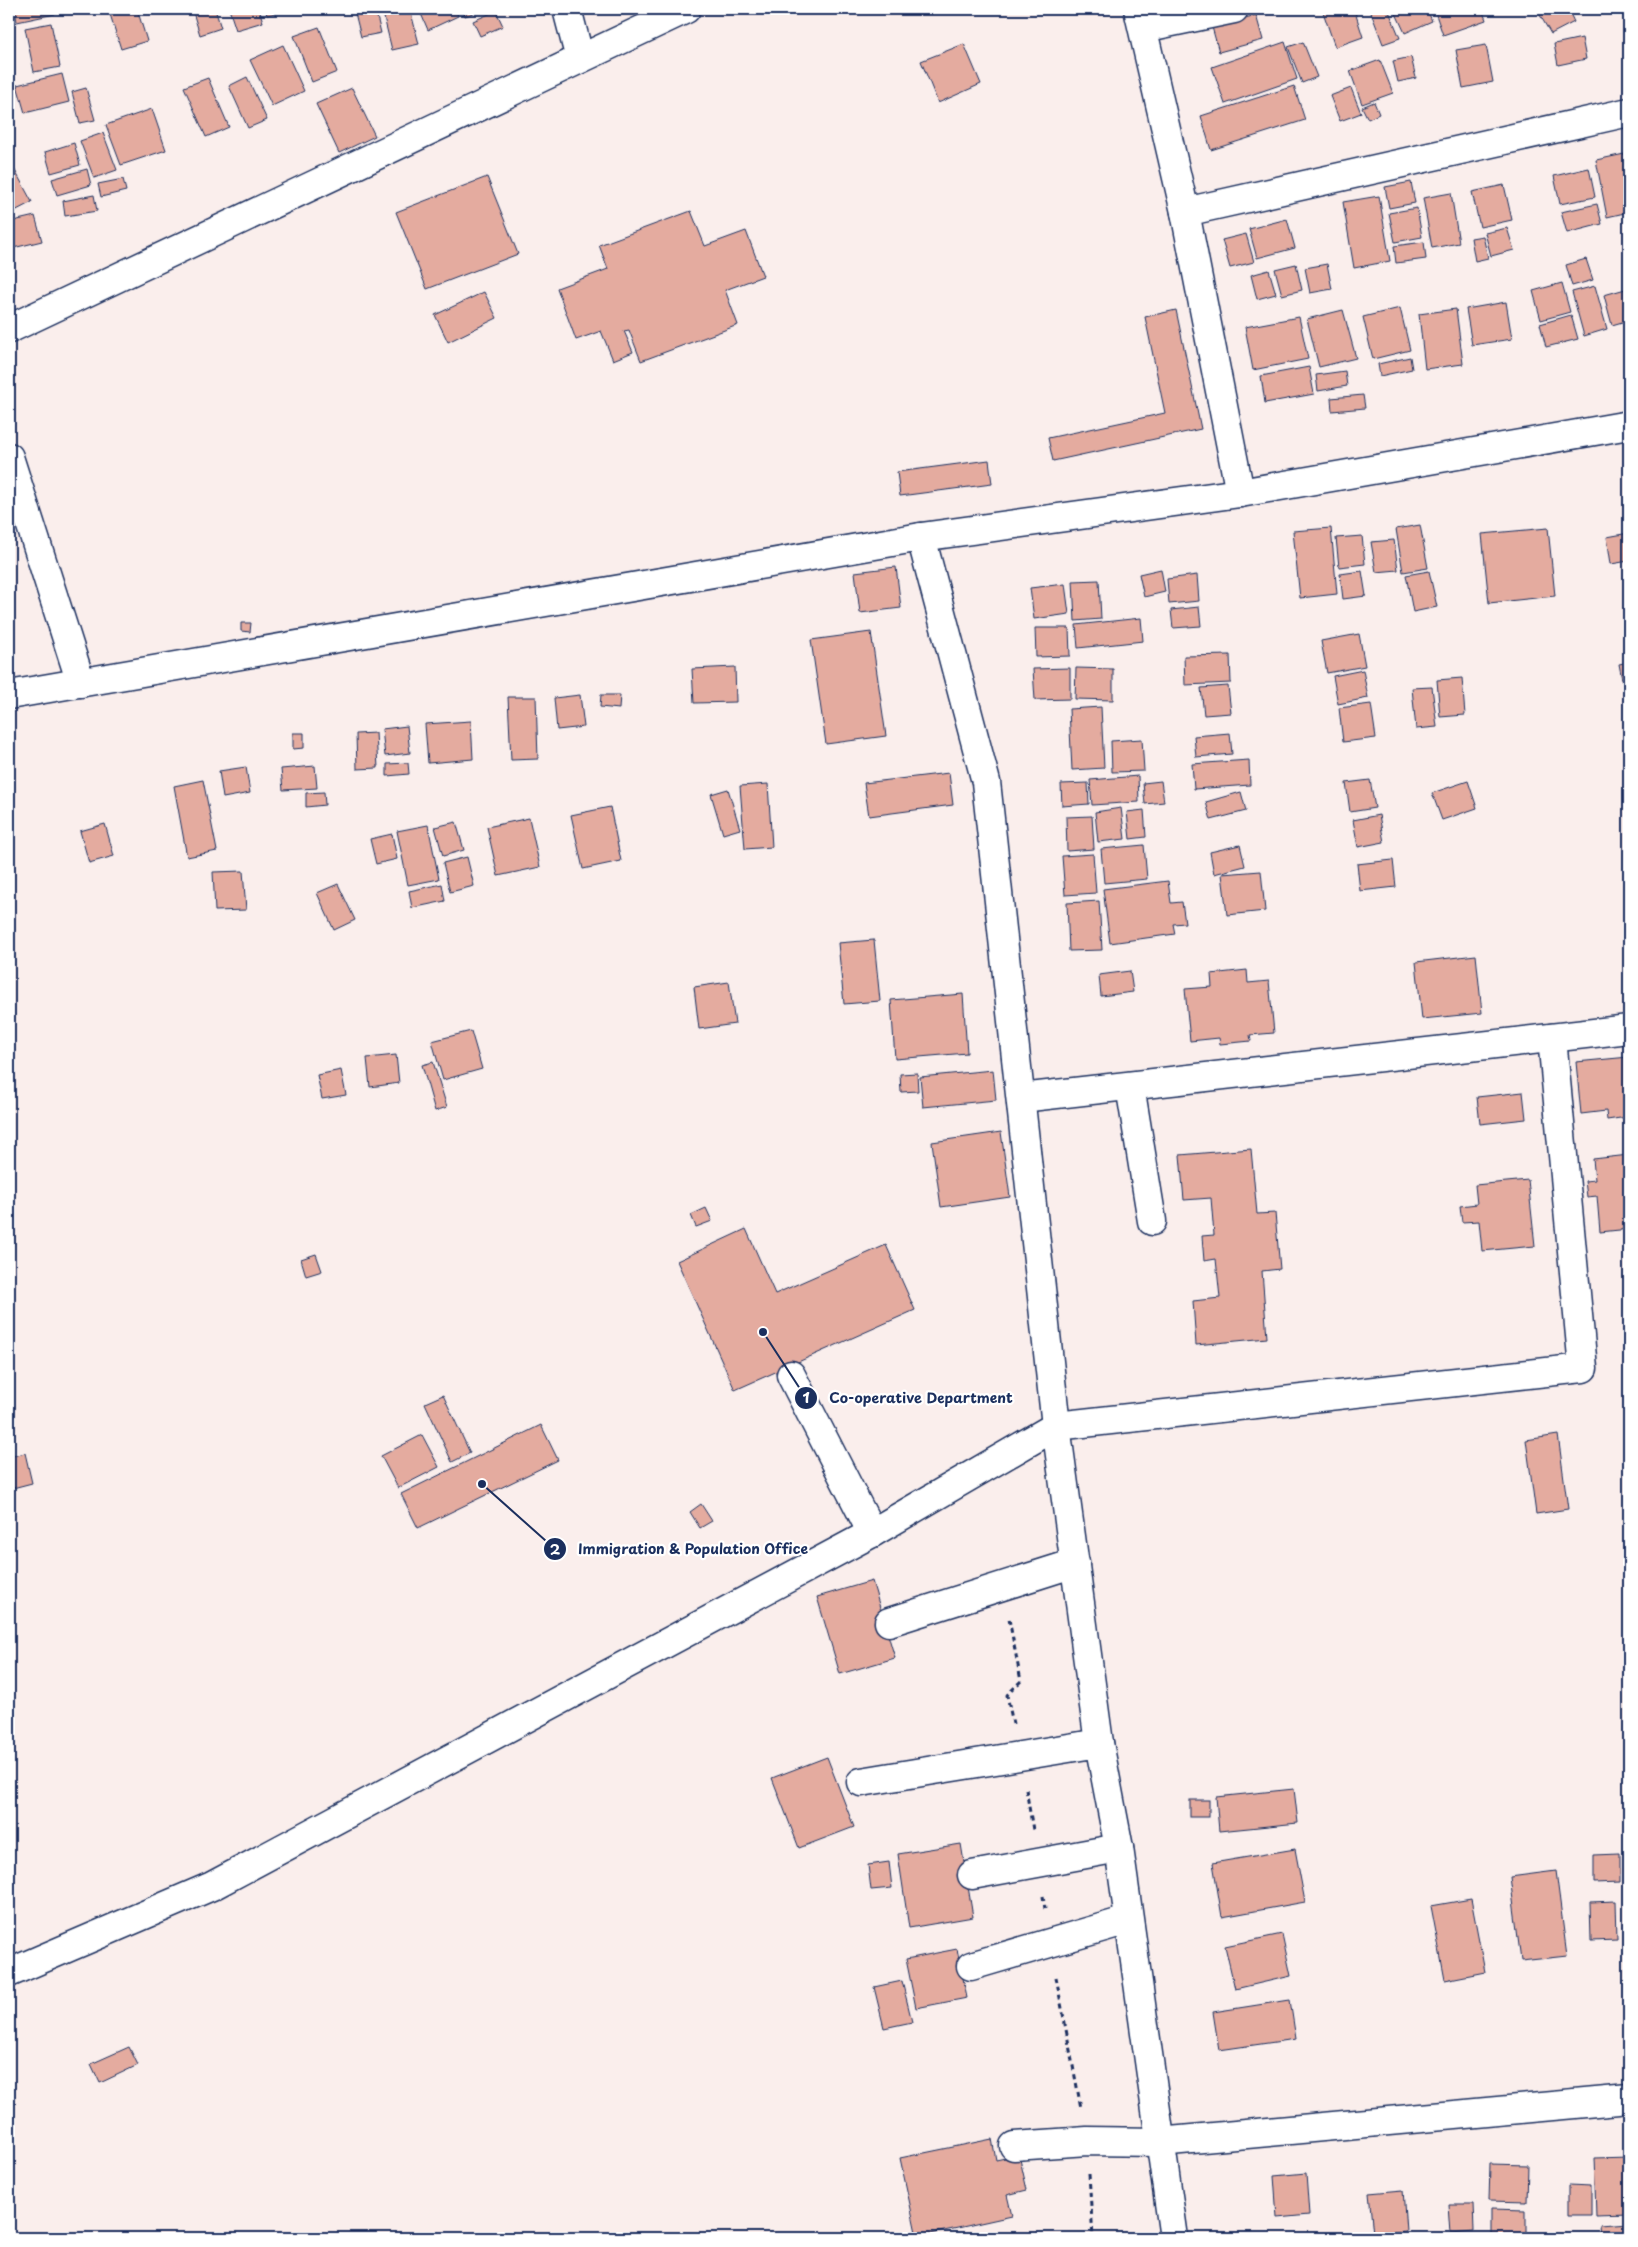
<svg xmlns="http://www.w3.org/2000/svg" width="1638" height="2247" font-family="'Playpen Sans',sans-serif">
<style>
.building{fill:#e4ab9f;stroke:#1b2f5e}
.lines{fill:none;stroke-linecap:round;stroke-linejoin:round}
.minor-casing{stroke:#1b2f5e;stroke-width:31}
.path{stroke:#1b2f5e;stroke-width:3;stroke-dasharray:5 4;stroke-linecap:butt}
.minor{stroke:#fff;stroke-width:28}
.leader{fill:none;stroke:#1b2f5e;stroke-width:2}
.callout-dot{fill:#1b2f5e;stroke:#fff;stroke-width:2}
.mark-label{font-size:15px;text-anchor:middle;font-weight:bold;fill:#fff}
.callout-label{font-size:14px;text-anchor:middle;font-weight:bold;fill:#1b2f5e;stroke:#fff;stroke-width:4.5;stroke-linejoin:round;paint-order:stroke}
</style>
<rect width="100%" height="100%" fill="#faeeec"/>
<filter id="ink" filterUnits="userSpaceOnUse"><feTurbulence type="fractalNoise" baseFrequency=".02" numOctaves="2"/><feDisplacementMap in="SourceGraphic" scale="10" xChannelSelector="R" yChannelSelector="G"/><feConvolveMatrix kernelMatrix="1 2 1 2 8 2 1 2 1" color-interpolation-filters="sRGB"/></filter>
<g filter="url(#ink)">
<g class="building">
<polygon points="15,9 54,9 55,14 17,22"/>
<polygon points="118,9 137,9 147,41 121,49 109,11"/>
<polygon points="192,9 215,9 221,28 200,35"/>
<polygon points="229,9 259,9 263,22 236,30"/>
<polygon points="265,9 297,9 267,15"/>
<polygon points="354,9 375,9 381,33 361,37"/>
<polygon points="382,9 410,9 419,44 392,50"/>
<polygon points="419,9 455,9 458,16 428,30"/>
<polygon points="463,9 485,9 465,16"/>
<polygon points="1322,9 1354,9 1363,37 1335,47"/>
<polygon points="1374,9 1388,9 1400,38 1383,44 1370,10"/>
<polygon points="1394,9 1427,9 1432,21 1405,33"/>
<polygon points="1434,9 1482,9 1486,20 1443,35"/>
<polygon points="1568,9 1574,22 1551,34 1537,10"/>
<polygon points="496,11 503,26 480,36 473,21"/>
<polygon points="1256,15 1263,40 1219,52 1212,27"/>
<polygon points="51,23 60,67 34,72 25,28"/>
<polygon points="319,27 337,72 312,82 294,36"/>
<polygon points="1582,38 1586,59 1558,65 1554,44"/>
<polygon points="1285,42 1297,79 1225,104 1212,67"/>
<polygon points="1303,42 1317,77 1302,83 1288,47"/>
<polygon points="964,44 981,84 938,103 921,61"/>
<polygon points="283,45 304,91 272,106 250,60"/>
<polygon points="1486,45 1493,82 1463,88 1456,50"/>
<polygon points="1411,57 1416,78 1398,82 1393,61"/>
<polygon points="1380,60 1393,93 1362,104 1350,71"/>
<polygon points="62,74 69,102 25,113 17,85"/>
<polygon points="247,77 267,120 248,128 229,86"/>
<polygon points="208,78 229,127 206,137 184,87"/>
<polygon points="1294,86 1305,120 1211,150 1201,116"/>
<polygon points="86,88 95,120 80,123 72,92"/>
<polygon points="352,88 375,136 339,153 316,104"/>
<polygon points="1351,88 1361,113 1340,121 1330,96"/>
<polygon points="1374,102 1379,114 1368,119 1362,107"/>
<polygon points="152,109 166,150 121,165 106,125"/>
<polygon points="103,133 117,170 94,178 80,141"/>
<polygon points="74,143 80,165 51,173 45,152"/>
<polygon points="1629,153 1629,212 1607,217 1596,160"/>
<polygon points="12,165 32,202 9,214 9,167"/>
<polygon points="1589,168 1595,197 1560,204 1554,176"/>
<polygon points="87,169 91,185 57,195 52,179"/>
<polygon points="487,177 518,254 427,289 396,212"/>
<polygon points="123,179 126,191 101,197 98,184"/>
<polygon points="1411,182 1415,203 1389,208 1385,187"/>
<polygon points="1504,185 1512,220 1480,227 1472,192"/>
<polygon points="1451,193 1459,243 1432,248 1423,198"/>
<polygon points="94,195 97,211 65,216 63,201"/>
<polygon points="1379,196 1390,261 1354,268 1343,202"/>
<polygon points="1597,204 1602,224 1567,233 1561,212"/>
<polygon points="1417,208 1422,237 1395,242 1389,213"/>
<polygon points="691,211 705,246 746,231 763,276 725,290 738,325 641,361 629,330 624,331 633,352 613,360 601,331 576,340 557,288 608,269 599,245"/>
<polygon points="35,216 42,241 9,249 9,222"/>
<polygon points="1287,219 1295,248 1257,258 1249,229"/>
<polygon points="1507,228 1514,250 1491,256 1485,233"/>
<polygon points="1246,234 1254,262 1230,268 1222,240"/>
<polygon points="1483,236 1488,258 1475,261 1471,238"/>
<polygon points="1424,242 1426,259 1396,263 1394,246"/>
<polygon points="1586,259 1593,280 1572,286 1566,265"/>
<polygon points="1296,264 1302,290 1282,295 1275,269"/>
<polygon points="1327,264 1332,289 1310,293 1305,268"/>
<polygon points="1269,270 1276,294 1257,299 1251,275"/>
<polygon points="1562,283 1570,312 1541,320 1533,291"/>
<polygon points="1595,286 1607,329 1584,336 1572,292"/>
<polygon points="1629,288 1629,320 1612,325 1604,295"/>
<polygon points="484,292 497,318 448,342 435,315"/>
<polygon points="1506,302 1512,339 1472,345 1466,309"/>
<polygon points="1400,308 1410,350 1373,359 1363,317"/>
<polygon points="1456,309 1463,364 1425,369 1419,314"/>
<polygon points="1176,310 1201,429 1053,461 1048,438 1165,413 1145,317"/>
<polygon points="1343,310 1356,358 1319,367 1307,319"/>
<polygon points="1571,315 1578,339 1546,347 1540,324"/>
<polygon points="1299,317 1308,359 1253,370 1245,327"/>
<polygon points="1410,357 1412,369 1380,376 1378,364"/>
<polygon points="1309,367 1314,394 1265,403 1261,376"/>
<polygon points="1345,371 1347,386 1318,391 1316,375"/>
<polygon points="1363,395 1365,408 1332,411 1331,398"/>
<polygon points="989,460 992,484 900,496 897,472"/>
<polygon points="1420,525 1428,568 1403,572 1396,529"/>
<polygon points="1331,528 1337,594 1300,598 1293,531"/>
<polygon points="1548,528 1555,596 1489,603 1482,534"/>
<polygon points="1629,533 1629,561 1611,564 1607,537"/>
<polygon points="1362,536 1365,564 1339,567 1336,538"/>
<polygon points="1394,540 1398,570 1376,572 1371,542"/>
<polygon points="896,567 901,608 860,613 855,572"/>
<polygon points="1161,569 1165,592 1144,597 1139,574"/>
<polygon points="1362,571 1366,596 1343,599 1340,574"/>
<polygon points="1429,571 1437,607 1413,612 1406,575"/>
<polygon points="1197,575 1199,601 1169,604 1167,579"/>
<polygon points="1099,580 1101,619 1075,621 1073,581"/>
<polygon points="1065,584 1069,614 1034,619 1030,588"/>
<polygon points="1199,607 1201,626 1173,628 1171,610"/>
<polygon points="1141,618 1143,641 1078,648 1076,625"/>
<polygon points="241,623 251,623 250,632 241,631"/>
<polygon points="1035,628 1069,628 1070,656 1036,657"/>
<polygon points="871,632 886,736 826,744 811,640"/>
<polygon points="1359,634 1365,666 1327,673 1321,641"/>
<polygon points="1230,655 1231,683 1185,685 1184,656"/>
<polygon points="1629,662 1629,689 1624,690 1619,664"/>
<polygon points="735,667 736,702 694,703 692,669"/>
<polygon points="1070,668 1070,699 1035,700 1033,669"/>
<polygon points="1076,668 1113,669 1113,700 1075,699"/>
<polygon points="1363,670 1368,698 1338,704 1333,676"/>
<polygon points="1462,678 1465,715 1440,717 1437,680"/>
<polygon points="1228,686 1231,713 1204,715 1201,688"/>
<polygon points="1432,687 1437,727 1416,729 1412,688"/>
<polygon points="580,695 584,727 557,730 554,698"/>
<polygon points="601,695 620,695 619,709 600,707"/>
<polygon points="508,697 536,697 538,759 511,760"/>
<polygon points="1371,704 1376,738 1343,742 1339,708"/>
<polygon points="1101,707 1104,768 1072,770 1069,709"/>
<polygon points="471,721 473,759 428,763 425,724"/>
<polygon points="407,726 410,753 385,756 382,729"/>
<polygon points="293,733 304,733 304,748 293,749"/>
<polygon points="376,733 378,768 357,769 356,734"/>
<polygon points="1230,733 1232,754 1196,757 1194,736"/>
<polygon points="1142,739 1144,771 1112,772 1111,741"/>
<polygon points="1249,760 1250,785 1194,789 1192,764"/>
<polygon points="408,763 409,774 387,776 387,764"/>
<polygon points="315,766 317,788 283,790 281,769"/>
<polygon points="246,767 250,793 223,798 219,771"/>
<polygon points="949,773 953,805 869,816 864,783"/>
<polygon points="1138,776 1139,802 1092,805 1090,780"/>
<polygon points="203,780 217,851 187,857 174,786"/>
<polygon points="1370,780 1375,808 1350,812 1346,783"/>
<polygon points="1161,781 1164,802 1145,804 1143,783"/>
<polygon points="1468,781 1477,808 1442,820 1432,793"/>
<polygon points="1088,783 1089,804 1062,806 1061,784"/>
<polygon points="768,784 772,847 745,849 740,786"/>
<polygon points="728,789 740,829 723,834 711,794"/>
<polygon points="324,792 325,805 306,807 306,793"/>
<polygon points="1241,792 1246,811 1211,820 1206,802"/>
<polygon points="610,807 621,861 583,869 571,815"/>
<polygon points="1121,808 1125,839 1098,842 1095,812"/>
<polygon points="1144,810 1146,837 1130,839 1127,812"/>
<polygon points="1379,815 1384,842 1358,847 1353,820"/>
<polygon points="1092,816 1094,849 1067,851 1066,817"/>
<polygon points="529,818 540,867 498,876 487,827"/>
<polygon points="456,822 464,850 443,856 435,827"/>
<polygon points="105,824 114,856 89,863 80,831"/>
<polygon points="428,825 439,879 408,885 397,831"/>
<polygon points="392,834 397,859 376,864 370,839"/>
<polygon points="1144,845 1147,879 1104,883 1101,849"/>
<polygon points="1240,845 1245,866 1214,874 1210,852"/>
<polygon points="1093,854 1096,893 1065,895 1062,856"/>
<polygon points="467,857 474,886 450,892 443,863"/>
<polygon points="1393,860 1396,887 1360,891 1357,864"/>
<polygon points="243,871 246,910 215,911 213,872"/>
<polygon points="1261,871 1265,911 1227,915 1222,874"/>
<polygon points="1168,881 1171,903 1182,902 1185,923 1173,924 1175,934 1110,943 1103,889"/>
<polygon points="338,884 355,920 334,930 317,893"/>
<polygon points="442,884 445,901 412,908 409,891"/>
<polygon points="1099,901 1102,950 1069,951 1067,903"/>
<polygon points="874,940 880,1001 844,1004 838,943"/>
<polygon points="1476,955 1482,1013 1422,1019 1416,962"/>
<polygon points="1247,970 1248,983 1269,981 1274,1033 1250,1035 1251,1041 1220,1044 1219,1038 1190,1041 1185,989 1212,987 1211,974"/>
<polygon points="1130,971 1133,992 1101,996 1099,975"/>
<polygon points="729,982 735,1024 699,1029 694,987"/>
<polygon points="963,994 967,1053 895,1059 891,1000"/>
<polygon points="471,1031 482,1069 443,1080 432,1041"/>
<polygon points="396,1055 399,1083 370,1087 367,1058"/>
<polygon points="1629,1057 1627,1117 1607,1120 1606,1111 1581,1114 1576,1062"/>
<polygon points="433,1062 447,1107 435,1111 422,1065"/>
<polygon points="341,1070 346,1095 322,1099 317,1075"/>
<polygon points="993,1070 996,1100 923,1107 920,1077"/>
<polygon points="917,1073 918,1091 901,1092 900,1074"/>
<polygon points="1523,1092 1526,1119 1480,1124 1477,1097"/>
<polygon points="1001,1132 1010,1197 941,1207 932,1142"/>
<polygon points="1251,1149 1257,1214 1275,1213 1280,1269 1262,1271 1267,1338 1196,1345 1193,1301 1220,1298 1216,1259 1204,1261 1202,1236 1214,1235 1211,1198 1184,1200 1180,1155"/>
<polygon points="1629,1155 1629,1229 1600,1232 1597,1196 1587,1197 1585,1181 1595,1180 1593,1159"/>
<polygon points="1528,1180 1535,1246 1482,1251 1479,1221 1462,1222 1460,1206 1477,1204 1475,1185"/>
<polygon points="706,1208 712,1221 696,1227 691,1215"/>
<polygon points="746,1229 775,1294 886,1245 915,1310 735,1390 677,1261"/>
<polygon points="316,1254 322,1271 306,1276 301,1259"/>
<polygon points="443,1395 470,1453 452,1462 425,1403"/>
<polygon points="541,1425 558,1460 418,1528 401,1494"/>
<polygon points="422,1435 439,1467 398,1488 381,1456"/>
<polygon points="1558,1435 1568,1509 1536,1514 1526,1440"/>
<polygon points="25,1453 32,1483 9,1489 9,1457"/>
<polygon points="701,1504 712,1521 700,1528 690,1512"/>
<polygon points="872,1581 895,1658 840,1674 817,1597"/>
<polygon points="827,1757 854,1827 799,1848 772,1778"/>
<polygon points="1294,1789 1298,1823 1219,1831 1216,1797"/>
<rect x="1190" y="1800" width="19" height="17"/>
<polygon points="961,1844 973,1917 909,1928 898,1854"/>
<polygon points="1295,1849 1305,1902 1222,1917 1213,1863"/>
<polygon points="1620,1854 1620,1882 1594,1883 1594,1855"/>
<polygon points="889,1862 892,1888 871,1890 868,1865"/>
<polygon points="1556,1871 1567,1956 1521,1961 1510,1877"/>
<polygon points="1471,1899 1485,1972 1445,1980 1431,1906"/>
<polygon points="1616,1901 1617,1940 1591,1941 1590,1902"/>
<polygon points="1282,1934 1291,1976 1235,1989 1225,1946"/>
<polygon points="957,1949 967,1998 916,2008 906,1959"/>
<polygon points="902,1981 912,2022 884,2028 874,1987"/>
<polygon points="1290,2000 1296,2039 1219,2050 1213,2012"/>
<polygon points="129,2047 138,2065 100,2083 91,2064"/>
<polygon points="992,2139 996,2160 1019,2155 1027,2190 1007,2195 1012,2216 917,2237 900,2158"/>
<polygon points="1629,2157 1629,2214 1596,2215 1594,2158"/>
<polygon points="1490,2164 1528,2165 1527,2202 1489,2201"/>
<polygon points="1306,2173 1309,2215 1277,2218 1274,2176"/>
<polygon points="1568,2186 1591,2187 1591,2215 1568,2215"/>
<polygon points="1403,2190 1406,2231 1373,2234 1369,2193"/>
<polygon points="1449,2204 1473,2204 1474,2231 1451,2233"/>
<polygon points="1491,2209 1526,2210 1526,2237 1491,2235"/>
<polygon points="1629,2224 1629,2238 1603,2238 1602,2226"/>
</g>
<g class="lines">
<defs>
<g id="minor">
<polyline points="567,9 580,59"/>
<polyline points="1138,9 1185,212 1240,493"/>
<polyline points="1143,28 1234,9"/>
<polyline points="1185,212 1629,112"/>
<polyline points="9,329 686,9"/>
<polyline points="9,457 81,683"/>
<polyline points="921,537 986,782 1056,1426 1099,1743 1119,1848 1174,2238"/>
<polyline points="9,695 921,537 1240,493 1629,425"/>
<polyline points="1130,1086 1152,1221"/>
<polyline points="1021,1098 1629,1029"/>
<polyline points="791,1375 872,1533"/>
<polyline points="889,1622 1075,1563"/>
<polyline points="861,1782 1099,1743"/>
<polyline points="972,1875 1119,1848"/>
<polyline points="971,1966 1128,1920"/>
<polyline points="9,1973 212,1886 872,1533 1056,1426 1583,1368 1552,1038"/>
<polyline points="1014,2146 1087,2141 1159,2142 1629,2099"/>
</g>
</defs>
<use href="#minor" class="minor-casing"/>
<g class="path">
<polyline points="1009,1619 1021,1681 1007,1695 1013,1724"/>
<polyline points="1026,1789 1033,1830"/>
<polyline points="1043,1896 1045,1909"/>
<polyline points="1056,1977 1081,2108"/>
<polyline points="1089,2174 1093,2238"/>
</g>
<use href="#minor" class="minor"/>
</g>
</g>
<path class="leader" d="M763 1332L806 1398M482 1484L555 1549"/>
<g class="callout-dot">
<circle cx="763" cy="1332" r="5"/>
<circle cx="482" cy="1484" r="5"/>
<circle cx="806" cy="1398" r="12"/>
<circle cx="555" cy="1549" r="12"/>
</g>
<g class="mark-label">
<text x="806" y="1403">1</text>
<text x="555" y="1555">2</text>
</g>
<g class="callout-label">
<text x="921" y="1403">Co-operative Department</text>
<text x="693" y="1554">Immigration &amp; Population Office</text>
</g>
<rect width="1638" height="2247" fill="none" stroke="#fff" stroke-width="30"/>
<rect x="15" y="15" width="1608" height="2217" fill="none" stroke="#1b2f5e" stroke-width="2" filter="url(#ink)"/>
</svg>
